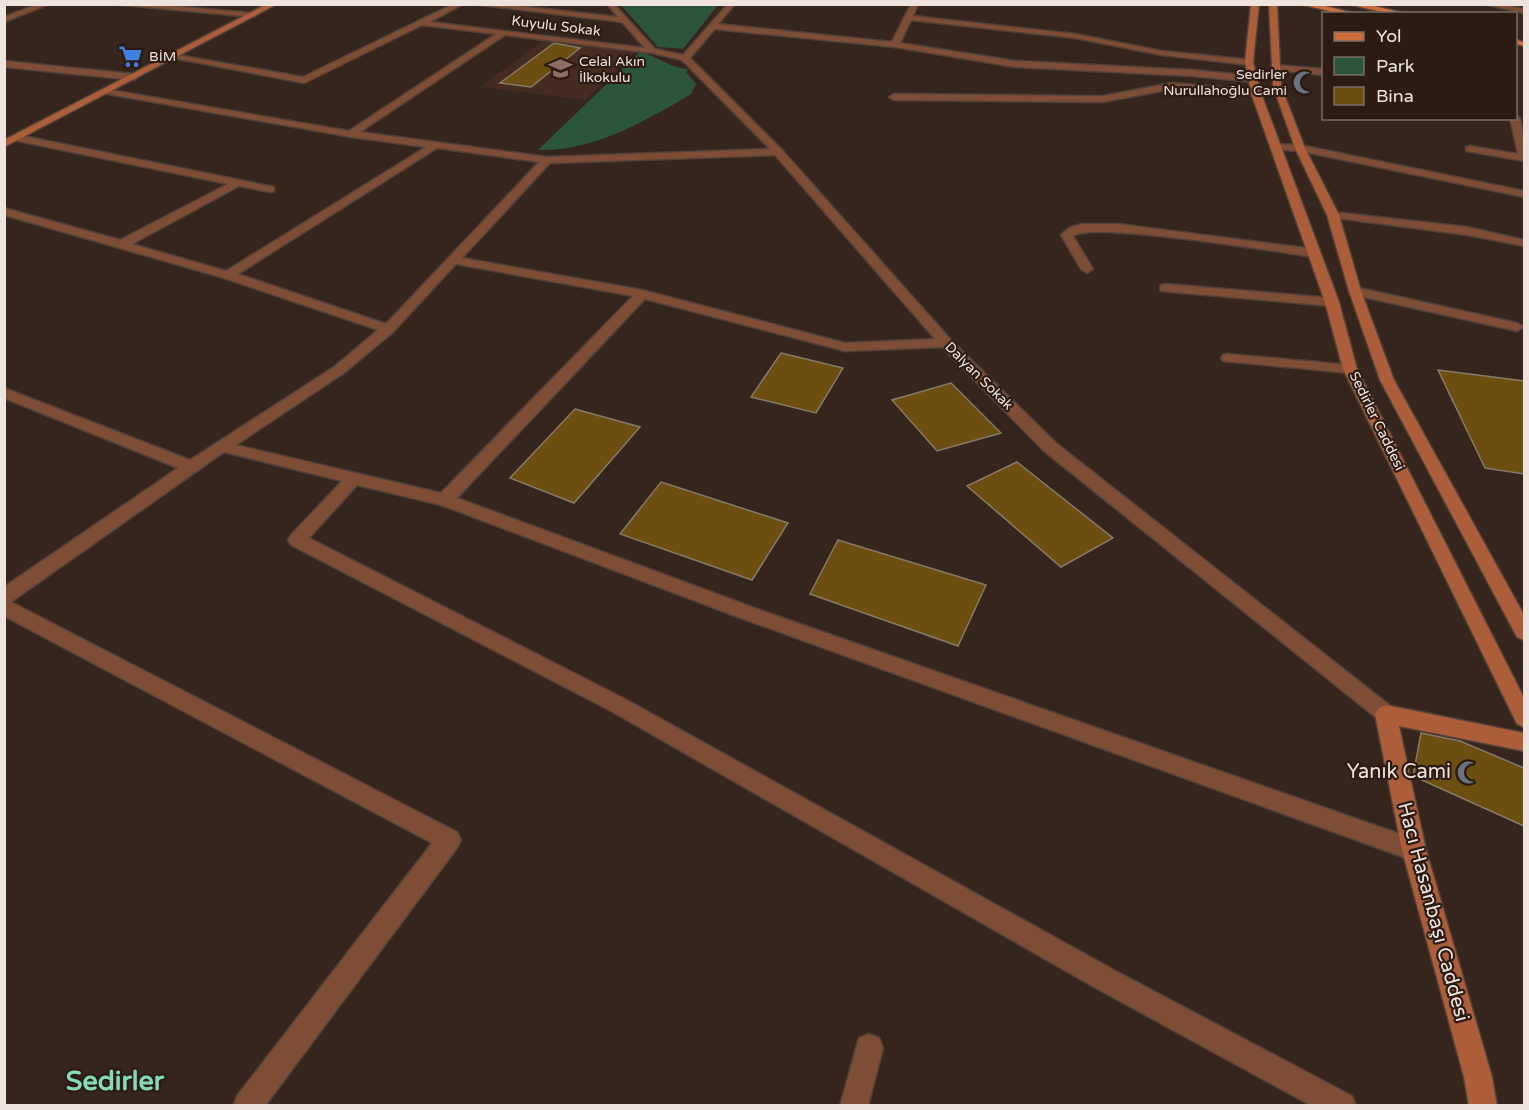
<svg xmlns="http://www.w3.org/2000/svg" width="1529" height="1110" font-family="'Varela Round',sans-serif">
<style>
.built{fill:#442c21}
.green{fill:#2c563c}
.building{fill:#6d4e11;stroke:#867a68;stroke-width:1.5}
.lines{fill:none;stroke-linecap:round;stroke-linejoin:round}
.street-casing{stroke:#504037;stroke-width:3}
.secondary-casing{stroke:#504037;stroke-width:3}
.primary-casing{stroke:#504037;stroke-width:3}
.street{fill:#7d4d36;fill-rule:evenodd}
.secondary{fill:#ac5e3a;fill-rule:evenodd}
.primary{fill:#cf6c3b;fill-rule:evenodd}
.labels{text-anchor:middle;dominant-baseline:central;stroke-width:4.5;stroke-linejoin:round;paint-order:stroke}
.far-street-label{font-size:14px;fill:#efe3dd;stroke:#2b1b13}
.far-poi-label{font-size:14px;fill:#efe3dd;stroke:#2b1b13;text-anchor:start}
.near-poi-label{font-size:20px;fill:#efe3dd;stroke:#2b1b13;text-anchor:end}
.near-street-label{font-size:20px;fill:#efe3dd;stroke:#2b1b13}
.near-district-label{font-size:27px;font-weight:bold;fill:#83dbb8;stroke:#2b1b13}
</style>
<rect width="100%" height="100%" fill="#36251c"/>
<polygon class="built" points="546,39 636,51 585,100 480,87"/>
<g class="green">
<polygon points="621,5 718,5 683,49 658,47"/>
<path d="M640,52C656,56 671,68 688,69L686,72L696,84L691,94C646,121 592,152 538,150Z"/>
</g>
<g class="building">
<polygon points="554,43 580,48 531,87 500,83"/>
<polygon points="781,353 843,368 816,413 751,397"/>
<polygon points="1438,370 1524,381 1524,474 1485,468"/>
<polygon points="951,383 1001,433 937,451 892,400"/>
<polygon points="575,409 640,427 574,503 510,478"/>
<polygon points="1017,462 1113,538 1061,567 967,486"/>
<polygon points="661,482 788,523 752,580 620,534"/>
<polygon points="838,540 986,585 958,646 810,594"/>
<polygon points="1421,733 1460,741 1524,768 1524,826 1413,776"/>
</g>
<g class="lines">
<defs>
<g id="street">
<polygon points="38,4 49,4 4,22 4,17"/>
<polygon points="112,4 149,4 253,13 257,15 253,17"/>
<path d="M453,4H463L430,22L645,48L622,22L472,4H500L618,17L607,4H614L655,49L683,55L728,4H735L718,24L892,42L911,4H918L913,16L1075,34L1162,51L1252,60V64L1249,65L1162,55L1075,38L911,20L900,43L1015,61L1192,70L1254,76L1258,79L1254,82L1192,76L1015,67L895,47L715,29L690,58L782,150L951,340L1056,443L1393,708L1397,714L1393,720L1386,723L1379,720L1044,451L942,347L845,351L645,299L457,498L760,610L1414,839L1422,842L1426,850L1422,858L1414,861L746,620L441,505L357,485L309,538L625,699L1112,969L1352,1096L1356,1106H1312L1094,987L611,711L291,545L288,540L291,535L342,481L224,452L11,602L457,832L461,840L457,848L265,1106H233L237,1096L432,843L4,616V587L178,468L4,398V388L190,460L334,367L378,330L224,278L4,215V208L120,240L228,184L18,141L13,138L18,135L274,187V191L270,192L239,186L132,244L226,271L426,147L351,137L108,94L105,93V89L349,131L496,34L422,25L304,83L168,57L172,54L303,77ZM505,35L652,53L682,60L770,149L547,157L360,132ZM437,148L539,162L386,324L238,274ZM775,155L935,339L845,343L642,290L462,258L550,163ZM456,264L633,296L441,493L236,445L344,373L393,332Z"/>
<polygon points="1484,4 1501,4 1524,9 1524,13"/>
<polygon points="4,61 134,74 138,77 134,80 4,67"/>
<polygon points="1276,65 1324,69 1324,75 1273,70 1273,66"/>
<polygon points="1172,83 1256,90 1261,93 1256,96 1172,89 1103,102 894,100 889,97 894,94 1103,96"/>
<polygon points="1516,115 1520,118 1524,138 1524,161 1466,151 1466,147 1470,146 1518,154 1510,118 1516,118"/>
<polygon points="1275,144 1300,145 1524,191 1524,197 1300,151 1271,149 1271,145"/>
<polygon points="1333,212 1467,227 1524,240 1524,246 1467,235 1329,217 1329,213"/>
<path d="M1082,224H1118L1314,249L1320,253L1314,257C1280,252 1091,221 1073,236L1093,269L1087,273L1081,269L1061,235L1069,228Z"/>
<polygon points="1166,284 1332,298 1339,302 1332,306 1161,291 1160,288 1161,285"/>
<polygon points="1355,287 1517,323 1524,327 1517,331 1350,294 1349,291"/>
<polygon points="1228,354 1350,365 1357,369 1350,373 1223,361 1221,358 1223,355"/>
<polygon points="869,1034 879,1038 883,1048 868,1106 840,1106 859,1038"/>
</g>
<g id="secondary">
<polygon points="267,4 277,4 4,147 4,140"/>
<polygon points="1251,4 1259,4 1253,62 1261,93 1339,302 1357,369 1524,698 1524,727 1517,724 1343,369 1325,302 1251,93 1245,62"/>
<polygon points="1269,4 1277,4 1281,86 1305,148 1339,215 1361,291 1394,380 1524,615 1524,640 1517,637 1380,380 1349,291 1327,215 1295,148 1273,86"/>
<polygon points="1386,705 1524,733 1524,751 1399,726 1426,850 1492,1077 1497,1106 1469,1106 1464,1077 1402,850 1375,714 1379,708"/>
</g>
<g id="primary">
<polygon points="1300,4 1317,4 1358,14 1341,14"/>
<polygon points="1348,4 1366,4 1408,14 1390,14"/>
<polygon points="1516,40 1524,42 1524,46 1516,44"/>
</g>
</defs>
<use href="#street" class="street-casing"/>
<use href="#secondary" class="secondary-casing"/>
<use href="#primary" class="primary-casing"/>
<use href="#street" class="street"/>
<use href="#secondary" class="secondary"/>
<use href="#primary" class="primary"/>
</g>
<defs>
<symbol id="supermarket-bare" viewBox="-9 -9 18 18"><path d="M-6-5.5h2.5l.6 2H6L4.5 2H-2.5L-4.4-4H-6ZM-1.5 3.2a1.3 1.3 0 1 0 .1 0ZM3 3.2a1.3 1.3 0 1 0 .1 0Z" fill="#3f7fe0" stroke="#2b1b13" stroke-width="2.5" paint-order="stroke"/></symbol>
<symbol id="school-bare" viewBox="-9 -9 18 18"><path d="M0-5L7-2L0 1L-7-2ZM-4 1L0 2.5L4 1V4Q0 6-4 4Z" fill="#8d6e63" stroke="#2b1b13" stroke-width="2.5" paint-order="stroke"/></symbol>
<symbol id="mosque-bare" viewBox="-9 -9 18 18"><path d="M3.5-4.9A6 6 0 1 0 3.5 4.9A5 5 0 1 1 3.5-4.9Z" fill="#6b7280" stroke="#2b1b13" stroke-width="2.5" paint-order="stroke"/></symbol>
</defs>
<g fill-rule="evenodd">
<use href="#supermarket-bare" x="114" y="40" width="33" height="33"/>
<use href="#school-bare" x="544" y="52" width="33" height="33"/>
<use href="#mosque-bare" x="1288" y="66" width="33" height="33"/>
<use href="#mosque-bare" x="1452" y="756" width="33" height="33"/>
</g>
<g class="labels">
<g class="far-street-label">
<text transform="translate(556 26) rotate(7)">Kuyulu Sokak</text>
<text transform="translate(979 376) rotate(45)">Dalyan Sokak</text>
<text transform="translate(1377 421) rotate(64)">Sedirler Caddesi</text>
</g>
<g class="far-poi-label">
<text x="149" y="56">BİM</text>
<text x="579" y="61">Celal Akın<tspan x="579" dy="16">İlkokulu</tspan></text>
<text x="1287" y="74" text-anchor="end">Sedirler<tspan x="1287" dy="16">Nurullahoğlu Cami</tspan></text>
</g>
<g class="near-poi-label">
<text x="1451" y="772">Yanık Cami</text>
</g>
<g class="near-street-label">
<text transform="translate(1433 912) rotate(75)">Hacı Hasanbaşı Caddesi</text>
</g>
<g class="near-district-label">
<text x="115" y="1081">Sedirler</text>
</g>
</g>
<rect width="1529" height="1110" fill="none" stroke="#efe3dd" stroke-width="12"/>
<rect x="1322" y="12" width="195" height="108" fill="#2b1b13" stroke="#796b64" stroke-width="1.5"/>
<rect x="1334" y="32" width="30" height="9" fill="#cf6c3b" stroke="#796b64" stroke-width="1.5"/>
<text x="1376" y="42" font-size="18" fill="#efe3dd">Yol</text>
<rect x="1334" y="57" width="30" height="18" fill="#2c563c" stroke="#796b64" stroke-width="1.5"/>
<text x="1376" y="72" font-size="18" fill="#efe3dd">Park</text>
<rect x="1334" y="87" width="30" height="18" fill="#6d4e11" stroke="#796b64" stroke-width="1.5"/>
<text x="1376" y="102" font-size="18" fill="#efe3dd">Bina</text>
</svg>
